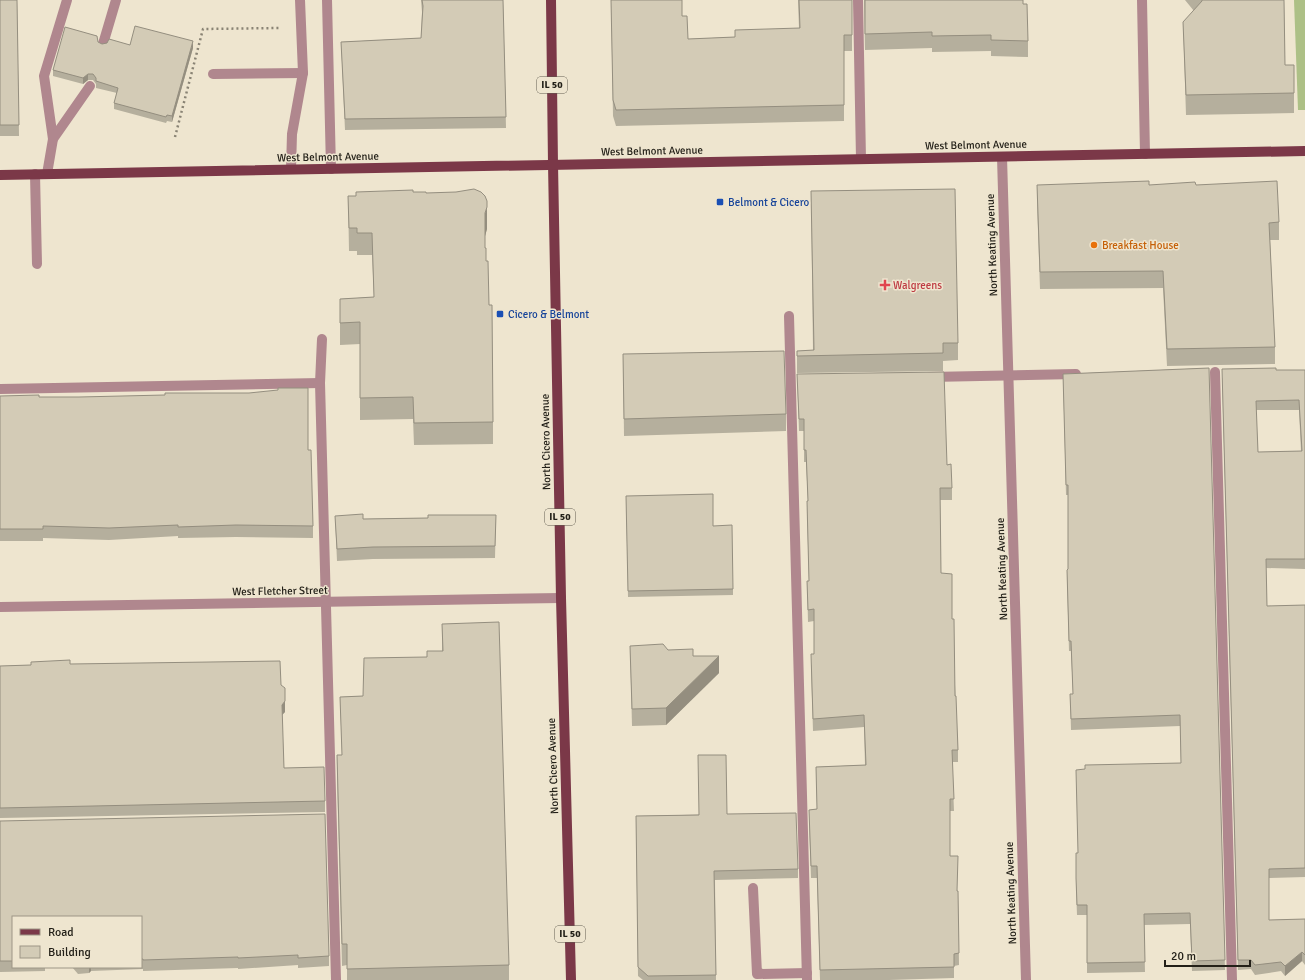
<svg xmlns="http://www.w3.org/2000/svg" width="1305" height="980" font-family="Signika,sans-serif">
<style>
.green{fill:#adc086}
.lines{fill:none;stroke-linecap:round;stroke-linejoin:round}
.path{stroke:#898374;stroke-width:2.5;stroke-dasharray:2 3;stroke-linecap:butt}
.minor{stroke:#b0878e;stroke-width:10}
.major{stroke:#7b3848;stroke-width:10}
.wall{fill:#b5af9d;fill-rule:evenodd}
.shaded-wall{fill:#948e7f}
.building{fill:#d3cbb6;stroke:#948e7f;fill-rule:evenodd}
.transit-dot{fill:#1a4fb4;stroke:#eee5cf;stroke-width:1.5}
.food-dot{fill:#e8710a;stroke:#eee5cf;stroke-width:1.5}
.health-dot{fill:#e0444e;stroke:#eee5cf;stroke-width:1.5}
.labels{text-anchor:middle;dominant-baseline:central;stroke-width:3;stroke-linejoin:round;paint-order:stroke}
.shield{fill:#eee5cf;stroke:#605b4f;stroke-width:1}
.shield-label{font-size:10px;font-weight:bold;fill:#232018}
.street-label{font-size:11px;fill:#232018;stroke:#eee5cf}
.transit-label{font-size:11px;fill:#164399;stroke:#eee5cf;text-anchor:start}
.food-label{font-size:11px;fill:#c56008;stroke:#eee5cf;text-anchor:start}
.health-label{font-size:11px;fill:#be3a42;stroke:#eee5cf;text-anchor:start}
</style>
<rect width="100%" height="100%" fill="#eee5cf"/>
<polygon class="green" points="1294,0 1305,0 1305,110 1298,110"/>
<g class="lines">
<polyline class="path" points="175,137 203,29 280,28"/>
<g class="minor">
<polyline points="327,0 331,169"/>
<polyline points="858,0 861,159"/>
<polyline points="1142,0 1145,154"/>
<polyline points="103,44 116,0"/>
<polyline points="213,74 303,73"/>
<polyline points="53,139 44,76 67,0"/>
<polyline points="1002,157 1026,980"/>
<polyline points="291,169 292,134 303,73 300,0"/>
<polyline points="35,174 37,264"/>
<polyline points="47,174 53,139 90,86"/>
<polyline points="789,316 807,980"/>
<polyline points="322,339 320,383 336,980"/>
<polyline points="1215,372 1232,980"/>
<polyline points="930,377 1076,374"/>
<polyline points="0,389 320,383"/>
<polyline points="0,607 561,598"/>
<polyline points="753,888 757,974 807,973"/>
</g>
<g class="major">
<polyline points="551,0 553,164 561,598 571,980"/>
<polyline points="0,175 1305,151"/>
</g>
</g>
<g class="wall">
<polygon points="0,0 17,0 19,136 0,136"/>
<polygon points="421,0 503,0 506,128 345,130 341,42 421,38 422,12"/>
<polygon points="611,0 682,16 688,39 735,37 799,28 798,0 852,0 852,51 844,51 844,121 616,126 613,116"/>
<polygon points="864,0 1023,0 1023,4 1028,41 1028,57 991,56 991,51 932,52 932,48 865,50"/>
<polygon points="1185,0 1284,0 1285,65 1294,65 1294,113 1186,115 1183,22 1194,11"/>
<polygon points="102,44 193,48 172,122 167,121 166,123 114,109 114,103 117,93 96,88 96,84 93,80 88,80 83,84 53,76 53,70"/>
<polygon points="1037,185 1196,185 1279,222 1279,240 1270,240 1275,347 1275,364 1167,366 1163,288 1040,289 1037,202"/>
<polygon points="811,191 958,343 958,360 943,361 943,371 797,373 797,351 813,350"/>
<polygon points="356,192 413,192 426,193 487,229 485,236 485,248 486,261 489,305 493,422 493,444 414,445 413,419 360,420 360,344 340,345 340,299 374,297 372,255 357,255 357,251 349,251 348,196 356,196"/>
<polygon points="623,354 786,414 786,431 624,436"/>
<polygon points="1209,368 1225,970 1192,971 1190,924 1144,925 1145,972 1087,973 1087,915 1077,915 1076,888 1078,853 1085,769 1181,763 1180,726 1071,730 1070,694 1073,694 1071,651 1069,651 1067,580 1067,570 1068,569 1068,495 1066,495 1063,374"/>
<path d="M1276,370H1305V569L1266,568L1267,606L1305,605V877L1269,878V920L1305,919V965L1302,961L1285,976L1281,971L1255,975L1251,969L1238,970L1222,378ZM1256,410H1299L1301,451L1258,452Z"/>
<polygon points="797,374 947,465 952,488 952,500 940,500 941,573 952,619 958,750 958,762 952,762 954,811 950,811 950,856 957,891 958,891 959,965 954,966 954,978 889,980 820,980 817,878 811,878 809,822 809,810 817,809 816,767 865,765 864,727 813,731 811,666 814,654 814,621 808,622 807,581 809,581 807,513 807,501 808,501 806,462 804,462 804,431 799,431"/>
<polygon points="0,396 39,397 308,450 313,526 313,538 236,537 178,538 178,536 109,540 43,538 43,541 0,541"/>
<polygon points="626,496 713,526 733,589 733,595 628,597"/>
<polygon points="496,515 495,558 373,559 337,561 335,516 363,519 428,518"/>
<polygon points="442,624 509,965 509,980 347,980 347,965 342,966 337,777 337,755 342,755 340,697 363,696 427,657 442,651"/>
<polygon points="630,646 668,650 693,656 719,673 666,725 632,726"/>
<polygon points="70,664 281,685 285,712 282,715 284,768 325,801 325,812 0,818 0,666"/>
<polygon points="727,814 798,869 798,878 715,880 716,980 643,980 638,976 636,816"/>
<polygon points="0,821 329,956 329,966 298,968 298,965 238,969 238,968 143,971 143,969 91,971 89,973 78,974 72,967 141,967 141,917 13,917 13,967 45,967 45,971 0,972"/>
</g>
<g class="shaded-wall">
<polygon points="193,41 193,48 172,122 172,116"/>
<polygon points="88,74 88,80 83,84 83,78"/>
<polygon points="487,207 487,229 485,236 485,213"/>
<polygon points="719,656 719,673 666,725 666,708"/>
<polygon points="285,701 285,712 282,715 282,705"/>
<polygon points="1302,952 1302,961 1285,976 1285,966"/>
<polygon points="89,967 91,967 91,971 89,973"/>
</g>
<g class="building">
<polygon points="0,0 17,0 19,125 0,125"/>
<polygon points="422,0 503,0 506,117 345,119 341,42 421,38 423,6"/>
<polygon points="611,0 682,0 682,16 687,16 688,39 735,37 735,30 800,28 799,0 852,0 852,35 844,35 844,105 616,110 613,100"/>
<polygon points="865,0 1023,0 1023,4 1027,4 1028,41 991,40 991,35 932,36 932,32 865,34"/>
<polygon points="1202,0 1284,0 1285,65 1294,65 1294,93 1186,95 1183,22 1202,1"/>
<polygon points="135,26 193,41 172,116 167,115 166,117 114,103 118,88 96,81 96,78 93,74 88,74 83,78 53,70 65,27 97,36 98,42 102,44 107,43 109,39 130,45"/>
<polygon points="1149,181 1149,185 1195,182 1196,185 1277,181 1279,222 1269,223 1275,347 1167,349 1163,271 1040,272 1037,185"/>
<polygon points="474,189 481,192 485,196 487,201 487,207 485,213 485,248 486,248 486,261 488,261 489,305 492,305 493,422 414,423 413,397 360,398 360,322 340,323 340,299 374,297 372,233 357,233 357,228 349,228 348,196 356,196 356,192 413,190 413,192 426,192 426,193 456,192"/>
<polygon points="955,189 958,343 943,343 943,353 797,356 797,351 814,350 811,191"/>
<polygon points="784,351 786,414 624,419 623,354"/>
<polygon points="1209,368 1225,960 1192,961 1190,913 1144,914 1145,962 1087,963 1087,905 1077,905 1076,878 1076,853 1078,853 1076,770 1085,769 1085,765 1181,763 1180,715 1071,719 1070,694 1073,694 1071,641 1069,641 1067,570 1068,569 1068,485 1066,485 1063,374"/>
<path d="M1276,368V370H1305V559H1266L1267,606L1305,605V868L1269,869V920L1305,919V955L1302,952L1285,966L1281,962L1255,965L1251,960H1238L1222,369ZM1299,400L1302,451L1258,452L1256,401Z"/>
<polygon points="944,372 947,465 951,464 952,488 940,488 941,573 952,574 952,619 954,619 955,696 956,696 958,750 952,750 954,799 950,799 950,856 958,856 957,891 958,891 959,953 954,954 954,967 820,970 817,866 811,866 809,810 817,809 816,767 866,765 864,715 813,719 811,654 814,654 814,609 808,610 807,581 809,581 807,501 808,501 806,450 804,450 804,419 799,419 797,374"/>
<polygon points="278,388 308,388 308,450 311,450 313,526 236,525 178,527 178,525 109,528 43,526 43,529 0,529 0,396 39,395 39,397 79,397 165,395 165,393 249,393 278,390"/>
<polygon points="713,494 713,526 732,525 733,589 628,591 626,496"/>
<polygon points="363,514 363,519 428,518 428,515 496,515 495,546 373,547 337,549 335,516"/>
<polygon points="499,622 509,965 347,969 347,944 342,944 337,755 342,755 340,697 363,696 364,658 427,657 427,651 443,651 442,624"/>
<polygon points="663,644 668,650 693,649 693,656 719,656 666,708 632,709 630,646"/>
<polygon points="70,660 70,664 280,661 281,685 285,688 285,701 282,705 284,768 324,767 325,801 0,808 0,666 31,665 31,662"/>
<polygon points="698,755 726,755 727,814 796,813 798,869 714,871 716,975 648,976 638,967 636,816 699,815"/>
<polygon points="325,814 329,956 298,958 298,955 238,958 238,957 143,960 143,959 141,959 141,917 13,917 13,961 0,961 0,821"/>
</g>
<g class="transit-dot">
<rect x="716" y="198" width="8" height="8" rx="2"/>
<rect x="496" y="310" width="8" height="8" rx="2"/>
</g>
<circle class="food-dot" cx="1094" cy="245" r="4"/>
<path class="health-dot" d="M883 279h4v4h4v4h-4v4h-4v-4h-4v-4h4z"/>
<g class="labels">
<g class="shield">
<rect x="537" y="77" width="30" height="16" rx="3"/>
<rect x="545" y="509" width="30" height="16" rx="3"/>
<rect x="555" y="926" width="30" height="16" rx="3"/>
</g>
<g class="shield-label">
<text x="552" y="85">IL 50</text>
<text x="560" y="517">IL 50</text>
<text x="570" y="934">IL 50</text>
</g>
<g class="street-label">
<text transform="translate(976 145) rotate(-1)">West Belmont Avenue</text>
<text transform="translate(652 151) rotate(-1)">West Belmont Avenue</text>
<text transform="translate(328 157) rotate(-1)">West Belmont Avenue</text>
<text transform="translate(992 245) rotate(-92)">North Keating Avenue</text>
<text transform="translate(546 442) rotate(-91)">North Cicero Avenue</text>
<text transform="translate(1002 569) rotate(-92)">North Keating Avenue</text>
<text transform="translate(280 591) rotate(-1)">West Fletcher Street</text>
<text transform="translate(553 766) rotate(-92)">North Cicero Avenue</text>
<text transform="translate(1011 893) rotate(-92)">North Keating Avenue</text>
</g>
<g class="transit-label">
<text x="728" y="202">Belmont &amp; Cicero</text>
<text x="508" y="314">Cicero &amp; Belmont</text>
</g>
<g class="food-label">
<text x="1102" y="245">Breakfast House</text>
</g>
<g class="health-label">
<text x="893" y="285">Walgreens</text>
</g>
</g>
<rect x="12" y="916" width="130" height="52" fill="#eee5cf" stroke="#9d9686"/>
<rect x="20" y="929" width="20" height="6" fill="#7b3848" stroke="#9d9686"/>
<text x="48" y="936" font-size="12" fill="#232018">Road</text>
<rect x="20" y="946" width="20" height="12" fill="#d3cbb6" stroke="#9d9686"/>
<text x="48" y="956" font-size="12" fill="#232018">Building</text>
<path d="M1165 960v6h85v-6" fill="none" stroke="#232018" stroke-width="2"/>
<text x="1171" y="960" font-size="12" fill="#232018" stroke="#eee5cf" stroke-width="3" paint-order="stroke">20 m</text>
</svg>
